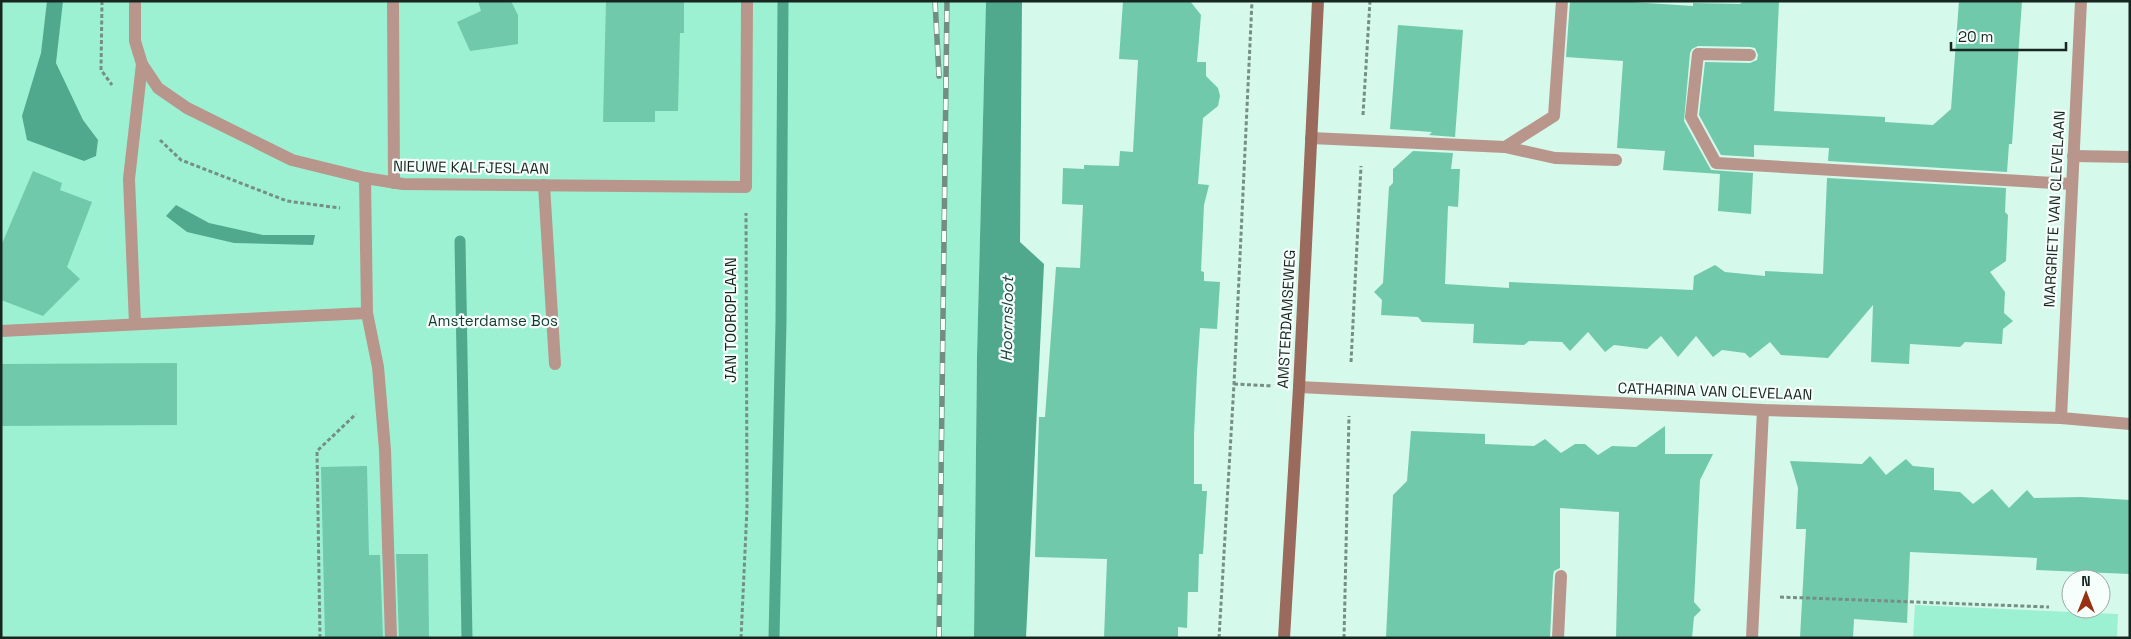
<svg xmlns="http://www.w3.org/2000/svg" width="2131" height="639" font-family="'Space Grotesk',sans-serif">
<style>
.green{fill:#9df1d3}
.water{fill:#50a98d}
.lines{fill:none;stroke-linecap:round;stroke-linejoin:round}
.stream{stroke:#50a98d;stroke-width:11}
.building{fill:#70c9ab}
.path{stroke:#768f86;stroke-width:3;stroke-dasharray:4 2.5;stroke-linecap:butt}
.lane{stroke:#b8968c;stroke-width:12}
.street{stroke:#b8968c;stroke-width:12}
.secondary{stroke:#9a6a5c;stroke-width:12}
.rail-casing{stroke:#748d84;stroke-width:5.5}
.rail{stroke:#f7fffc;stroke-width:4;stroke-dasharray:11;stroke-linecap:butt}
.labels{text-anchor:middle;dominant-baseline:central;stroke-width:4.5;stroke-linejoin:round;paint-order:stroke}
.street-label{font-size:15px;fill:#182621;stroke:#f7fffc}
.park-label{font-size:15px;fill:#11392d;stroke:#f7fffc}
.water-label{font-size:16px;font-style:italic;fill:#1d4538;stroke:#f7fffc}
</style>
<rect width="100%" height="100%" fill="#d5f9eb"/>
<g class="green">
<polygon points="1,1 986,1 977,356 974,638 1,638"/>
<polygon points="1915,605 2118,614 2117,638 1913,638"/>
</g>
<g class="water">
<polygon points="47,1 63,1 56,63 83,120 98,140 96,156 84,161 27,140 22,116 41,53"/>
<polygon points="986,1 1022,1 1020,242 1044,264 1026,638 974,638 977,356"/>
<polygon points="176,205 209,223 263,235 315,235 313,245 234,243 187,232 166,216"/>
</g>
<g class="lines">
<g class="stream">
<polyline points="460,241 467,638"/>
<polyline points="774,638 781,322 783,1"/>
</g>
</g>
<g class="building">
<polygon points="478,1 511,1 518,15 518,44 470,51 457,22 481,11"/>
<polygon points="606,1 684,1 684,33 680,33 678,111 655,111 655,122 603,122"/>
<polygon points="1123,1 1190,1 1201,15 1197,62 1206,62 1206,76 1218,88 1220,96 1218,106 1203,118 1198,184 1209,185 1204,205 1201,271 1204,272 1204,281 1220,282 1217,329 1200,328 1197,372 1194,435 1194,484 1202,484 1202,491 1207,491 1203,554 1199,554 1198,592 1188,592 1187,628 1178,627 1178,638 1104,638 1107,559 1035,557 1039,417 1045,417 1056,267 1080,268 1083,205 1062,204 1063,168 1084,169 1084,165 1119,166 1120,151 1133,152 1138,60 1119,59"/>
<polygon points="1570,1 1616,1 1693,6 1693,3 1740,4 1743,1 1779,1 1774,111 1885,117 1885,122 1933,125 1951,109 1959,1 2022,1 2012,144 2009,144 2007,172 1828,161 1829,148 1754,145 1754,157 1721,155 1699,115 1705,62 1750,63 1757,60 1758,55 1755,48 1750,47 1698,46 1692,49 1690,53 1684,121 1711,170 1753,173 1751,214 1718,211 1720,174 1663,170 1665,151 1617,148 1623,61 1566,57"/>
<polygon points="1398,25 1463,30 1455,137 1429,135 1432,132 1390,129"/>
<polygon points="1413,151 1453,153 1451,169 1460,169 1458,207 1448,206 1445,284 1509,288 1509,282 1693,290 1694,276 1715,265 1725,272 1765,276 1765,271 1823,274 1827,178 2006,188 2005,212 2008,215 2006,261 1990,272 2005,292 2004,313 2013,321 2003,329 2002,344 1965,342 1960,347 1910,344 1909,364 1871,362 1873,305 1828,358 1781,355 1770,342 1750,358 1745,353 1722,350 1713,357 1696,336 1678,357 1661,336 1647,349 1614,345 1605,352 1588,332 1570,351 1562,342 1529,341 1524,345 1473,343 1474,324 1422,322 1418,317 1381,315 1382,300 1374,292 1383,283 1389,187 1393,183 1393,169"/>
<polygon points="33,171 62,183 60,190 92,202 67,267 80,279 43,316 1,300 1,246"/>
<polygon points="177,363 177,425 1,426 1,364"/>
<polygon points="1665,426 1665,454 1713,454 1700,480 1694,602 1701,610 1694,617 1692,638 1616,638 1619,512 1560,508 1560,568 1554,571 1553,576 1550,638 1386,638 1393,495 1407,481 1411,431 1485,434 1485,444 1534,446 1545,439 1561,453 1575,444 1585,444 1598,455 1612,446 1636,447"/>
<polygon points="1870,456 1886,475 1906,459 1913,466 1934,468 1934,490 1960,492 1973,504 1992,489 2009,508 2027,490 2034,498 2081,497 2130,500 2130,574 2036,570 2037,558 1910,552 1907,623 1854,619 1853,638 1800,638 1806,529 1796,529 1798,488 1790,461 1862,464"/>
<polygon points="367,466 369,555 380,555 383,638 325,638 321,467"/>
<polygon points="396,554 428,554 429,638 399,638"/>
</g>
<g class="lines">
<g class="path">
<polyline points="102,1 101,70 112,85"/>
<polyline points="1363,115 1370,1"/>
<polyline points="160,140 181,160 287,201 340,208"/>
<polyline points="1351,362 1361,166"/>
<polyline points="1234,384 1273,386"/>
<polyline points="1780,597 2049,607"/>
<polyline points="320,638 317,451 356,414"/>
<polyline points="741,638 747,508 746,213"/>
<polyline points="1219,638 1234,384 1252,1"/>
<polyline points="1344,638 1349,416"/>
</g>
<g class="lane">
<polyline points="393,1 394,183"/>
<polyline points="1750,55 1698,54 1691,117 1716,163 2072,184"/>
<polyline points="1311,138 1505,147 1555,158 1616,160"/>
<polyline points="1505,147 1554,116 1562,1"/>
<polyline points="2073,156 2130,157"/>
<polyline points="544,185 555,364"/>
<polyline points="367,313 378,367 385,450 391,638"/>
<polyline points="135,324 129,179 142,64"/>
<polyline points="1,331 367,313 365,178"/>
<polyline points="1558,638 1561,576"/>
</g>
<g class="street">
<polyline points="135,1 135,41 142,64 158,88 187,108 292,160 365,178 403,184 746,187 747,1"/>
<polyline points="1299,387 1763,410 2061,418 2130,424"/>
<polyline points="2061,418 2081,1"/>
<polyline points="1752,638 1763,410"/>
</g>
<polyline class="secondary" points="1284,638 1299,387 1318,1"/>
<defs>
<g id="rail">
<polyline points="935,1 939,76"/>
<polyline points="939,638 947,1"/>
</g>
</defs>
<use href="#rail" class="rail-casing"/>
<use href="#rail" class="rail"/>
</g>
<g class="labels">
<g class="street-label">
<text transform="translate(471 167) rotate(1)">NIEUWE KALFJESLAAN</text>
<text transform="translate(2054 209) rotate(-87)">MARGRIETE VAN CLEVELAAN</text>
<text transform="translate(1286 319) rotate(-87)">AMSTERDAMSEWEG</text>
<text transform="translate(730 320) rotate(-90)">JAN TOOROPLAAN</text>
<text transform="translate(1715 391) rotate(2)">CATHARINA VAN CLEVELAAN</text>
</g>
<g class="park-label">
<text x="493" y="320">Amsterdamse Bos</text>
</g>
<g class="water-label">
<text transform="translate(1007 319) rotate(-89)">Hoornsloot</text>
</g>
</g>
<rect width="2131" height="639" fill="none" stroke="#182621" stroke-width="5"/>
<g transform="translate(2086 594)"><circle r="24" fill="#f7fffc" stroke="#9ea8a4"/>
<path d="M0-4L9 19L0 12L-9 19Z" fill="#983111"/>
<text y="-8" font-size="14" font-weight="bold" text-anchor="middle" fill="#182621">N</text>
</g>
<path d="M1951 42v8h115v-8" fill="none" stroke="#182621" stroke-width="2.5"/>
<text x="1958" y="42" font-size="15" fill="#182621" stroke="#f7fffc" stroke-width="4" paint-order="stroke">20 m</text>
</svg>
